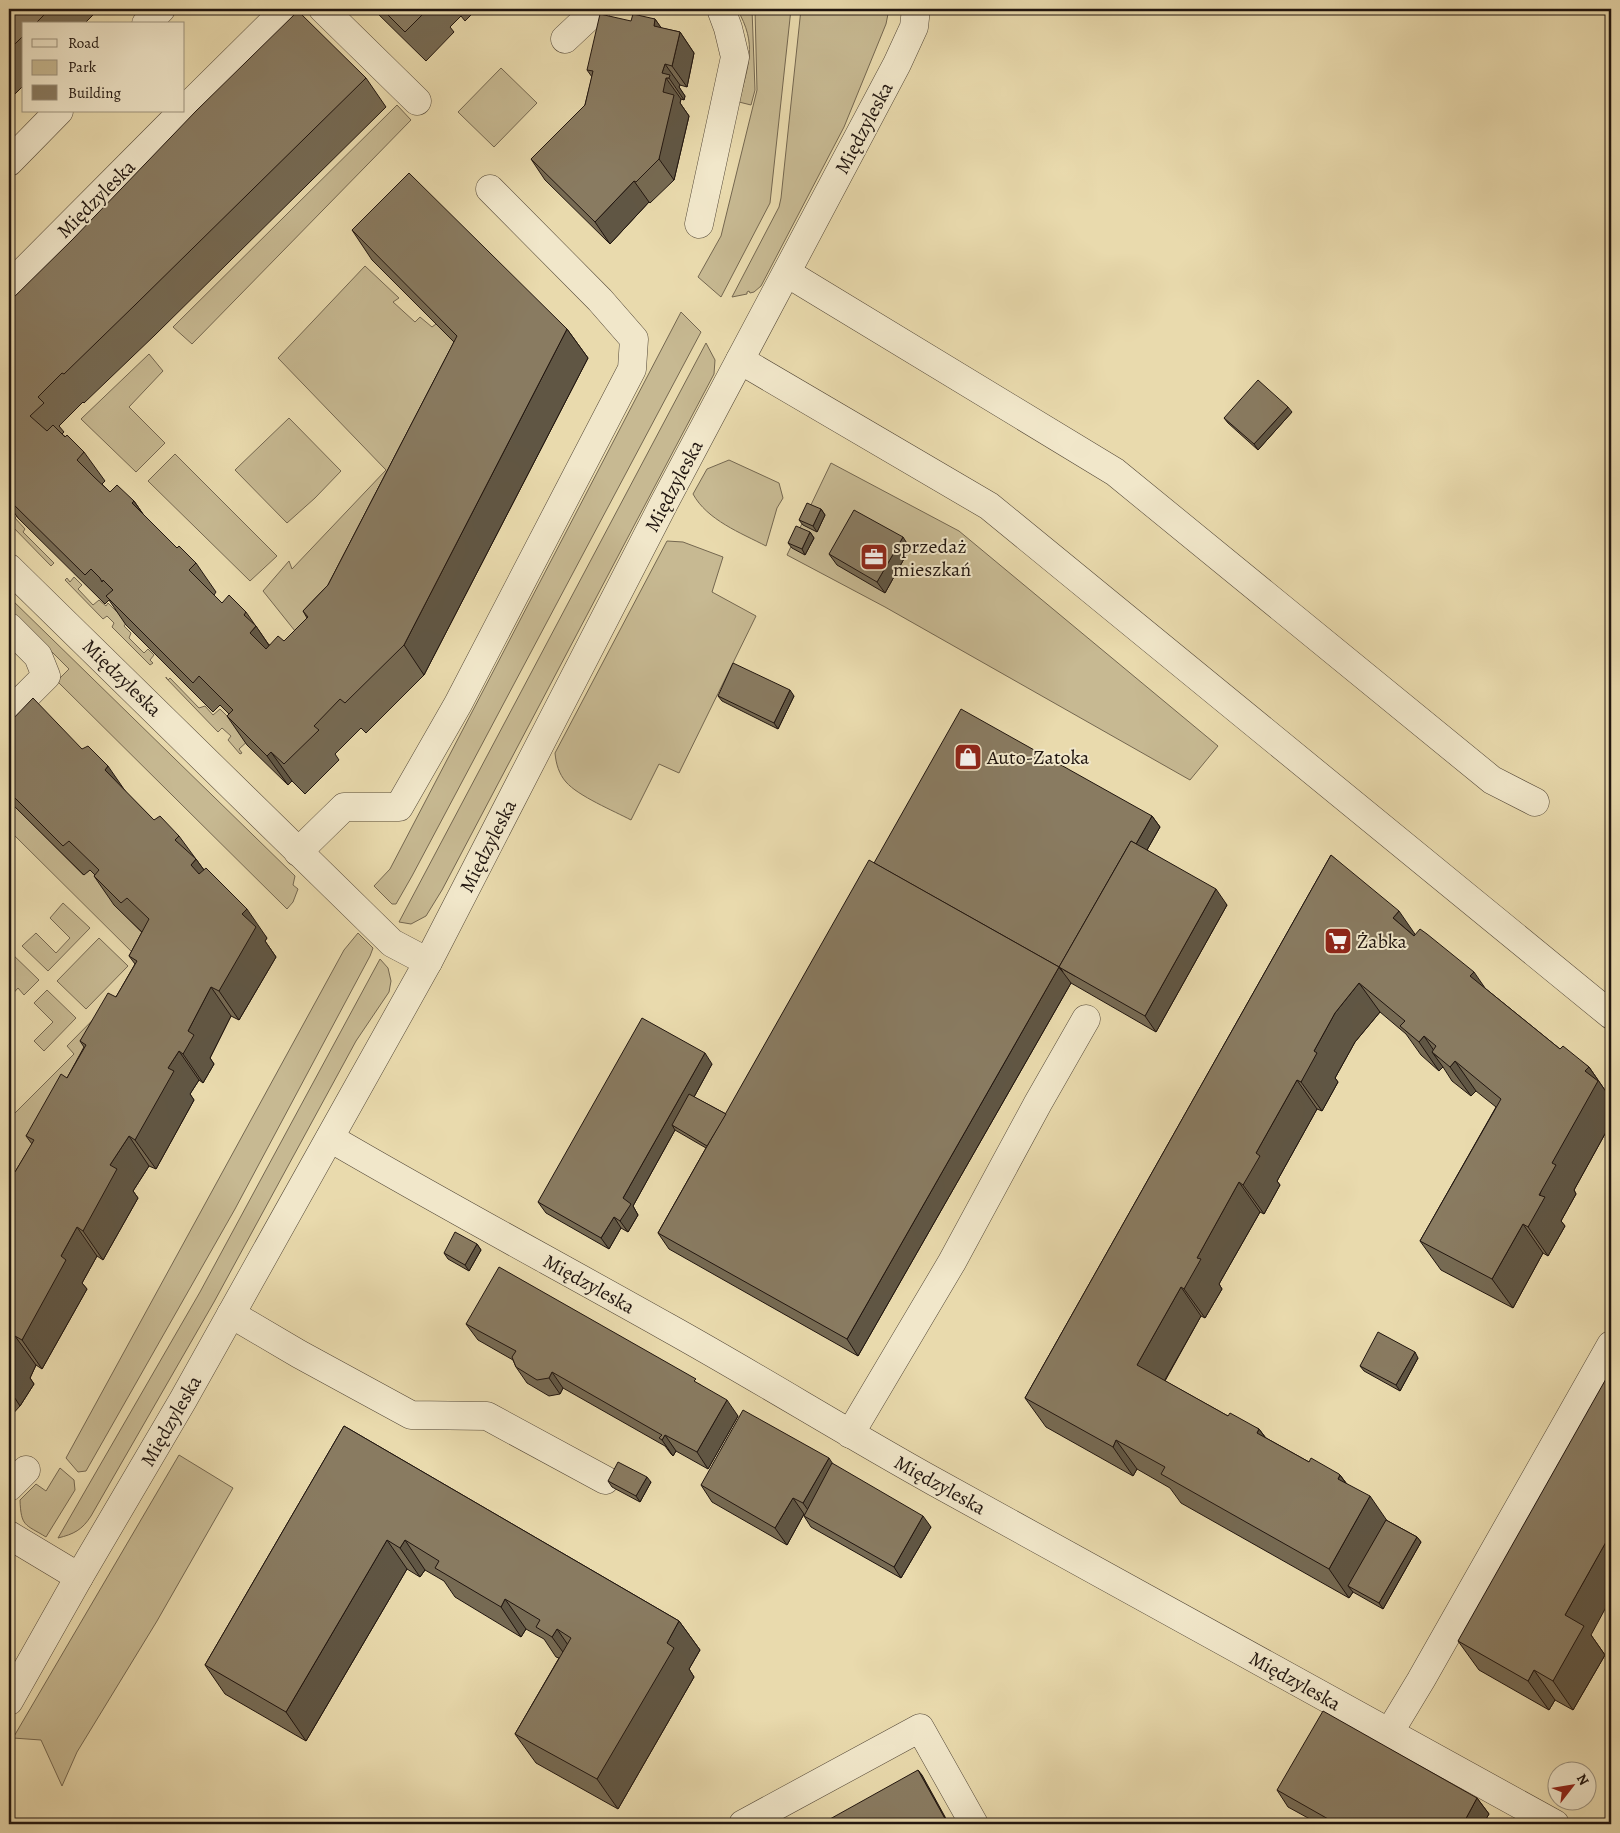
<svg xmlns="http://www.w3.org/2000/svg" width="1620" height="1833" font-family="Alegreya,serif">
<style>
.green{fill:#c7b992;stroke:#746750}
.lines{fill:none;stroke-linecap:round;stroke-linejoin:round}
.minor-casing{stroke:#524636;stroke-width:29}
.minor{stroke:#f1e7ca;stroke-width:28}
.wall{fill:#766a53;stroke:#20150f}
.shaded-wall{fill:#605644;stroke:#20150f}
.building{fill:#897b61;stroke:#20150f}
.labels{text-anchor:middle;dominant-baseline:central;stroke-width:4;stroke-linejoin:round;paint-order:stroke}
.street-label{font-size:20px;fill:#20150f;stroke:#f1e7ca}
.poi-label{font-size:20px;fill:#20150f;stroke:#f1e7ca;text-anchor:start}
</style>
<rect width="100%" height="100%" fill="#e9daad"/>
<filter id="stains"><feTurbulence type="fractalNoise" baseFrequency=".004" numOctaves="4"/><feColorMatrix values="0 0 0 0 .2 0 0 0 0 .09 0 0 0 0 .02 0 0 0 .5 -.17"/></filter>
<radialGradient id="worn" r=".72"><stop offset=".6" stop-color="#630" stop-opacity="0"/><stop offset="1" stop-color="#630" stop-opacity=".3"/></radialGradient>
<g class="green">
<path d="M737,9H752L755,90L751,105L739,102C748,64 758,45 737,9Z"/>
<polygon points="755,9 791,9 770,203 721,297 698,277 721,236 757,90"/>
<polygon points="801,9 889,9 886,24 844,127 761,286 754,292 750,293 749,291 747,292 747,294 732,297 779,207 781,198"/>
<polygon points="501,68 537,103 494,147 458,112"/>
<polygon points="397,105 411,120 192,344 173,327"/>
<polygon points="365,266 399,298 393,302 415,322 420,317 432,327 436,324 477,365 311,651 263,591 289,561 292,569 386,470 278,358"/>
<polygon points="681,312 701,332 412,876 396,904 392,904 374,886 390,869"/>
<polygon points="706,343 715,360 714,374 442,890 426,916 411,924 399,922"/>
<polygon points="149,354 163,371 129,407 165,443 136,472 81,419"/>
<polygon points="289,418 341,471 315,498 287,523 235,470"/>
<polygon points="175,454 277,556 250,581 148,481"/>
<path d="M729,460L779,483L783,498L777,508L766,546C741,533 707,520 693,494L707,469Z"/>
<polygon points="831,463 959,531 1218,746 1190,780 885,607 787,555"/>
<polygon points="9,498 22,511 15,518 25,529 23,532 54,563 51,566 9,523"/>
<path d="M667,541L683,542L723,557L712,592L756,616L679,773L659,764L631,820C614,811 578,796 566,782C559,774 556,764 555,753Z"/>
<polygon points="74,577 82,585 78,589 93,605 99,600 106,606 108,603 127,622 124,626 131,633 129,638 144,653 148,649 154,655 150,660 153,663 150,665 112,627 114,623 107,616 103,619 65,580 67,578 70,582"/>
<polygon points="9,597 295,876 293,885 298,889 293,902 287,909 57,681 69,669 9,609"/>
<polygon points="166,677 168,680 170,678 199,708 205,706 213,715 220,709 250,739 239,749 242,753 240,754 228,740 231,736 222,728 218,732 166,678"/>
<polygon points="9,801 83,875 90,870 120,900 114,905 141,932 147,928 169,949 9,1232 9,1119 74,1054 67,1046 146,966 9,830"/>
<polygon points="63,903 90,928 48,971 22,946 36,933 56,953 70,938 50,918"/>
<polygon points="358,933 373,948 370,956 235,1209 86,1471 78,1472 66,1458 344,950"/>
<polygon points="99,938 128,966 86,1009 57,981"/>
<polygon points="9,951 39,980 24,995 18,988 9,998"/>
<path d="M380,959L388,968L391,981L389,992L356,1041L214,1302L91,1516C82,1530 74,1534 58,1538L200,1292Z"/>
<polygon points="47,990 76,1018 44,1051 34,1041 53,1022 34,1003"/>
<polygon points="179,1455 233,1488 157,1621 77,1752 62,1786 41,1740 13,1738"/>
<path d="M60,1468L74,1480L75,1490L46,1537C25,1524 21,1527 20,1500L36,1484L46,1491Z"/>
</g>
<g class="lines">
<defs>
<g id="minor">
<polyline points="323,9 417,101"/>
<polyline points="146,24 161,9"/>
<polyline points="565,39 597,9"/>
<polyline points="184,110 286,9"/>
<polyline points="9,162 59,111"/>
<polyline points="699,224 735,57 728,28 721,9"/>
<polyline points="787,273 1115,472 1492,780 1535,802"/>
<polyline points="9,286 183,111"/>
<polyline points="740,360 989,506 1611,1015"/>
<polyline points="9,568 392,943 428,962"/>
<polyline points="9,627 38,656 46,676 9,713"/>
<polyline points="298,852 344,807 399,807 458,704 632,369 634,339 600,300 490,189"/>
<path d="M330,1138C441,1203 555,1264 667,1327C757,1377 845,1432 935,1482L1555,1824"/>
<polyline points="231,1314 299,1354 411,1415 487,1416 605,1480"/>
<polyline points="850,1434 952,1262 1038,1103 1086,1019"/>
<polyline points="9,1487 26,1470"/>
<polyline points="9,1535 79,1577"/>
<polyline points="9,1701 79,1577 183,1400 428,962 662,507 897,64 914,27 916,9"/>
<polyline points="1389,1733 1421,1680 1611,1345"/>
<polyline points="743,1824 920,1728 974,1824"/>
</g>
</defs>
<use href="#minor" class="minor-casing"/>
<use href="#minor" class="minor"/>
</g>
<g class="wall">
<polygon points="9,9 99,9 84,24 24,24 24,85 9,100"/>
<polygon points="373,9 477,9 465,21 461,16 450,27 454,32 426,61"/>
<polygon points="655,19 661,28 680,32 694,53 687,87 680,85 679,87 685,96 684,100 681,99 680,103 689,116 674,180 650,203 649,202 610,244 545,180 531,159 585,105 592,77 587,70 631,21"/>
<polygon points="366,78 386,107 155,335 84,403 83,402 59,426 64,432 62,434 84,452 105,481 102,484 110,492 134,501 143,514 177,548 196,563 216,592 214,595 222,603 246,612 269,645 284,641 307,618 303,611 328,585 454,342 372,260 352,230 567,329 588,358 424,675 366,733 361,728 335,754 339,760 305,794 292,781 288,785 247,745 227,716 229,714 220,705 213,712 126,625 109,600 105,604 18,518 9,505 9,302"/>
<polygon points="1292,412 1258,450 1228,423 1224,418"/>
<polygon points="821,509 825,515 817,532 803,525 799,520"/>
<polygon points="810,532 814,538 805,555 792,548 788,543"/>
<polygon points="910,548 885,593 837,565 829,554"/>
<polygon points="718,696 794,696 778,729 722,701"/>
<polygon points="9,723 82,749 154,820 179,836 204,870 267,938 265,941 276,957 239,1020 231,1016 210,1058 214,1064 203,1083 199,1080 190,1094 194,1100 156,1169 149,1166 133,1191 138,1198 103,1260 97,1256 82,1283 87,1289 42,1369 36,1365 30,1378 34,1384 20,1406 9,1418 9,1169 15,1172 32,1144 26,1136 67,1078 84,1047 80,1041 116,997 135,964 129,956 142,932 114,905 94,876 95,875 90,870 84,875 9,801"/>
<polygon points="1152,816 1160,827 1147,850 1227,905 1156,1032 1071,983 858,1356 669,1249 658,1233 706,1148 675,1130 633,1206 638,1215 628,1232 621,1228 609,1249 546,1213 538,1202 712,1064 694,1097 726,1114 874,863"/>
<polygon points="1331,855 1415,935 1486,989 1560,1049 1589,1067 1609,1096 1609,1097 1611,1100 1611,1123 1574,1190 1576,1194 1561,1221 1565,1226 1548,1256 1543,1253 1513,1308 1441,1270 1420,1241 1496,1107 1476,1091 1471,1096 1452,1081 1443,1067 1439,1071 1421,1055 1406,1034 1380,1012 1355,1042 1335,1078 1338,1082 1322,1111 1317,1109 1277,1181 1280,1185 1264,1214 1260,1212 1219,1284 1222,1289 1205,1318 1201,1316 1165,1381 1228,1416 1259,1429 1266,1438 1309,1462 1340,1475 1347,1484 1386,1520 1417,1537 1421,1542 1383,1609 1353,1592 1349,1598 1181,1503 1170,1488 1137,1469 1133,1476 1046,1427 1025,1398"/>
<polygon points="477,1244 481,1250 469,1271 448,1259 444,1253"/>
<polygon points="466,1324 699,1384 738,1416 708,1469 676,1451 673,1456 671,1454 665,1446 563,1388 560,1394 549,1396 527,1383 516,1367 513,1360 478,1340"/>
<polygon points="1418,1358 1400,1391 1364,1371 1360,1366"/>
<polygon points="344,1426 679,1621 700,1650 689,1669 694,1677 618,1809 536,1763 515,1734 559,1658 556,1657 544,1639 526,1629 521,1637 455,1597 444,1581 425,1570 420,1577 407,1569 306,1741 225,1694 205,1665"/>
<polygon points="832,1464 931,1527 901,1578 811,1527 804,1516 804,1514 787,1545 712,1502 701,1485"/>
<polygon points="608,1481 651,1482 640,1502 612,1487"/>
<polygon points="1591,1635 1605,1655 1573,1710 1555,1700 1549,1710 1479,1670 1458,1641"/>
<polygon points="1277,1790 1477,1798 1489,1814 1483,1824 1319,1824 1288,1807"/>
</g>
<g class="shaded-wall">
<polygon points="655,19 670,40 654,26"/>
<polygon points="680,32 694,53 687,87 672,66"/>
<polygon points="665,64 680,85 679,87 685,96 684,100 669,78 666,78 681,99 680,103 689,116 674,180 659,159 663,92 662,73"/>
<polygon points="634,181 649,202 610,244 595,222"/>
<polygon points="567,329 588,358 424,675 404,645"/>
<polygon points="1288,407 1292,412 1258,450 1254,444"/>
<polygon points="134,501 154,530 132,503"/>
<polygon points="821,509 825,515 817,532 813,526"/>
<polygon points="810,532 814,538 805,555 802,549"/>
<polygon points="903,537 910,548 885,593 877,582"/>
<polygon points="256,626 276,656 270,662 250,633"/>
<polygon points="790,690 794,696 778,729 774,723"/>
<polygon points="271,752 292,781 288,785 267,756"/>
<polygon points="108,766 128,795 105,770"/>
<polygon points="1152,816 1160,827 1075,976 1064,970"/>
<polygon points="196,859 217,888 211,894 191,865"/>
<polygon points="1216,889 1227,905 1156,1032 1145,1016"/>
<polygon points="247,909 267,938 265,941 276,957 239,1020 219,991 242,914"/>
<polygon points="1399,911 1419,940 1393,918"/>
<polygon points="1059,967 1071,983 858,1356 847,1339"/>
<polygon points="1474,972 1494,1001 1470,976"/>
<polygon points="1359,983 1380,1012 1355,1042 1335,1078 1338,1082 1322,1111 1301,1082 1314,1051 1335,1013"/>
<polygon points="211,987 231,1016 210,1058 214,1064 203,1083 183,1054 188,1031"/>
<polygon points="1424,1036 1439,1058 1432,1052 1443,1067 1439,1071 1419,1042"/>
<polygon points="179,1051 199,1080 190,1094 194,1100 156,1169 135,1140 168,1068"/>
<polygon points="705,1053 712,1064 677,1128 672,1125 675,1130 633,1206 638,1215 628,1232 620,1221 623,1198"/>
<polygon points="1455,1061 1476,1091 1471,1096 1450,1067"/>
<polygon points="1589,1067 1609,1096 1609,1097 1611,1100 1611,1123 1574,1190 1576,1194 1561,1221 1565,1226 1548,1256 1528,1227 1585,1071"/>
<polygon points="1297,1080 1317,1109 1277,1181 1280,1185 1264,1214 1243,1185 1256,1153"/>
<polygon points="129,1136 149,1166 133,1191 138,1198 103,1260 83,1231 110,1165"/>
<polygon points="1239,1182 1260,1212 1219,1284 1222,1289 1205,1318 1184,1289 1197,1258"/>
<polygon points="614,1217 621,1228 609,1249 601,1238"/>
<polygon points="1523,1224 1543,1253 1513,1308 1492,1279"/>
<polygon points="77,1227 97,1256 82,1283 87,1289 42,1369 22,1340 61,1256"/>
<polygon points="477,1244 481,1250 469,1271 465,1265"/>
<polygon points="1181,1287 1201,1316 1157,1394 1137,1365"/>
<polygon points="15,1336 36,1365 30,1378 34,1384 20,1406 9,1389 9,1349"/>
<polygon points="1415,1352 1418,1358 1400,1391 1396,1385"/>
<polygon points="552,1372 563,1388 560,1394 549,1378"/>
<polygon points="727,1400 738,1416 708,1469 697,1452"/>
<polygon points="1259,1429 1280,1458 1257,1433"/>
<polygon points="665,1435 676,1451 673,1456 662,1440"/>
<polygon points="1116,1440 1137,1469 1133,1476 1113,1447"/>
<polygon points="829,1458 840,1475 815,1520 803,1503"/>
<polygon points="1340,1475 1361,1504 1338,1479"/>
<polygon points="647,1477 651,1482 640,1502 636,1496"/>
<polygon points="1370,1496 1390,1525 1348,1586 1353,1592 1349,1598 1329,1569"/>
<polygon points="793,1498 804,1514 787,1545 775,1528"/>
<polygon points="923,1516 931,1527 901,1578 894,1567"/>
<polygon points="1611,1533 1611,1598 1591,1635 1605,1655 1573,1710 1553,1681 1565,1615"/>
<polygon points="1417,1537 1421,1542 1383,1609 1379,1603"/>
<polygon points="387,1540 407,1569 306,1741 286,1712"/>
<polygon points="405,1540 425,1570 420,1577 400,1548"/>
<polygon points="505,1599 526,1629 521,1637 501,1607"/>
<polygon points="679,1621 700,1650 689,1669 694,1677 618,1809 597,1779 667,1643"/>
<polygon points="557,1629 577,1658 573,1666 552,1637"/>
<polygon points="1534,1670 1555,1700 1549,1710 1528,1681"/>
<polygon points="918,1770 922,1775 949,1824 948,1824"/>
<polygon points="1477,1798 1489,1814 1483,1824 1463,1824"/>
</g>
<g class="building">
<polygon points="9,9 50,9 35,24 24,24 24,35 9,50"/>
<polygon points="382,9 428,9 405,32"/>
<polygon points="298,11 366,78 135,305 64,374 62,373 38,397 44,403 30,416 47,431 53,425 65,437 67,435 84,452 77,460 94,477 110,492 117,485 134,501 132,503 177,548 179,546 196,563 189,570 222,603 229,595 246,612 244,615 256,626 250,633 266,649 278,636 284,641 308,617 303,611 328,585 457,336 352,230 409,173 567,329 404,645 345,703 340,699 314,726 319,730 284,764 271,752 267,756 227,716 233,710 199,676 193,683 106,596 113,590 103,580 102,582 100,578 91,569 85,575 9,500 9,302 72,240 196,111"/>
<polygon points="600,14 631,21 633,14 655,19 654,26 680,32 672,66 665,64 662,73 670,75 669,78 666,78 663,92 674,95 659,159 636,182 634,181 595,222 531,159 585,105 593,71 587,70"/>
<polygon points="1258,380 1288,407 1254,444 1224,418"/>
<polygon points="807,503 821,509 813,526 799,520"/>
<polygon points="854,510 903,537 877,582 829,554"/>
<polygon points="796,526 810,532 802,549 788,543"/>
<polygon points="733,663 790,690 774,723 718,696"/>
<polygon points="33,698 82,749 88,746 108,766 105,770 154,820 160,816 179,836 175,840 196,859 191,865 199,874 206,868 247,909 242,914 256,927 219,991 211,987 188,1031 194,1035 183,1054 179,1051 168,1068 174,1071 135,1140 129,1136 110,1165 117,1169 83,1231 77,1227 61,1256 66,1260 22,1340 15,1336 9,1349 9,1169 15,1172 34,1140 26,1136 61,1074 67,1078 86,1045 80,1041 108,993 116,997 137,961 129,956 149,919 127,898 121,903 94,876 99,870 69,841 63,846 9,792 9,723"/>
<polygon points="961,709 1152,816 1136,844 1131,841 1059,967 1063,972 1059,967 874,863"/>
<polygon points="1131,841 1216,889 1145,1016 1059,967"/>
<polygon points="1331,855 1399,911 1393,918 1414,936 1420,929 1427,934 1474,972 1470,976 1560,1049 1563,1046 1589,1067 1585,1071 1598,1081 1552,1163 1556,1165 1539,1195 1545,1197 1528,1227 1523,1224 1492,1279 1420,1241 1501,1099 1455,1061 1450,1067 1432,1052 1436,1046 1424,1036 1419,1042 1400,1026 1405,1021 1359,983 1335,1013 1314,1051 1317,1053 1301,1082 1297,1080 1256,1153 1260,1156 1243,1185 1239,1182 1197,1258 1201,1259 1184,1289 1181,1287 1137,1365 1228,1416 1230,1413 1259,1429 1257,1433 1309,1462 1311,1458 1339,1474 1340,1475 1338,1479 1370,1496 1329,1569 1161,1474 1165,1467 1116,1440 1113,1447 1025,1398"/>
<polygon points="869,860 1059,967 847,1339 658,1233"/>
<polygon points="642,1018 705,1053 623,1198 631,1204 620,1221 614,1217 601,1238 538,1202"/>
<polygon points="689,1094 726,1114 707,1146 672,1125"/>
<polygon points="455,1232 477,1244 465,1265 444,1253"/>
<polygon points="499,1267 696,1379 694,1381 727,1400 697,1452 665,1435 662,1440 659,1438 662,1435 552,1372 549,1378 537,1380 516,1367 512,1357 516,1351 466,1324"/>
<polygon points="1378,1332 1415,1352 1396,1385 1360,1366"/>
<polygon points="9,1352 14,1355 9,1363"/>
<polygon points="1611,1370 1611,1533 1565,1615 1584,1626 1553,1681 1534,1670 1528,1681 1458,1641"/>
<polygon points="743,1410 829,1458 803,1503 793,1498 775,1528 701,1485"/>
<polygon points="344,1426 679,1621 667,1643 674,1648 597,1779 515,1734 571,1638 557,1629 552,1637 536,1627 540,1620 505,1599 501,1607 435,1568 439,1561 405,1540 400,1548 387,1540 286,1712 205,1665"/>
<polygon points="618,1462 647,1477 636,1496 608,1481"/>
<polygon points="832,1463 923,1516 894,1567 804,1516"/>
<polygon points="1386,1520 1417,1537 1379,1603 1348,1586"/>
<polygon points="1323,1711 1477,1798 1463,1824 1337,1824 1277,1790"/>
<polygon points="918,1770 948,1824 821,1824"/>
<polygon points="154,1819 165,1824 151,1824"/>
</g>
<defs>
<symbol id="office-square" viewBox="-11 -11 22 22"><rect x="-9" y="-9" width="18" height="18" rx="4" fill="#8f2418" stroke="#f1e7ca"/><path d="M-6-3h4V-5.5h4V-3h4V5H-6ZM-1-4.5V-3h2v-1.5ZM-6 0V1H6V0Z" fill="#fff"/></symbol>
<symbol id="shop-square" viewBox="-11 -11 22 22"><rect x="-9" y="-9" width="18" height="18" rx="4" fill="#8f2418" stroke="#f1e7ca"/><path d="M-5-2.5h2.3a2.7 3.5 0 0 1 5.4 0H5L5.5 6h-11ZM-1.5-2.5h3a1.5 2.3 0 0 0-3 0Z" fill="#fff"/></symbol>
<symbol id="supermarket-square" viewBox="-11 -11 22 22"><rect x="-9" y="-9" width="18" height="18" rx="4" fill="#8f2418" stroke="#f1e7ca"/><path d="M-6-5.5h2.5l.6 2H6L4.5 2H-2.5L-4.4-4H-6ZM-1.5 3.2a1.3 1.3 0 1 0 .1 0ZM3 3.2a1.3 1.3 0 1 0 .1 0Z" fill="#fff"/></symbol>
</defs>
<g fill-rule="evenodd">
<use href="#office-square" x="858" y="541" width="32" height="32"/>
<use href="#shop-square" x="952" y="741" width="32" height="32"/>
<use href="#supermarket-square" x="1322" y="925" width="32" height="32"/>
</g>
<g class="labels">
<g class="street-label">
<text transform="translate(864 128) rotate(-62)">Międzyleska</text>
<text transform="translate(96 199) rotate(-45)">Międzyleska</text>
<text transform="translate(674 486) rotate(-62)">Międzyleska</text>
<text transform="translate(122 678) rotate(44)">Międzyleska</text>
<text transform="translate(488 846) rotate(-63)">Międzyleska</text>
<text transform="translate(589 1284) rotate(29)">Międzyleska</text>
<text transform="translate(171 1421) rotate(-60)">Międzyleska</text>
<text transform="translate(940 1485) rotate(29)">Międzyleska</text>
<text transform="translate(1295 1681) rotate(29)">Międzyleska</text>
</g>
<g class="poi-label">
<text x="893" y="546">sprzedaż<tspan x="893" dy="23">mieszkań</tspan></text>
<text x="987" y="757">Auto-Zatoka</text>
<text x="1357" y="941">Żabka</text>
</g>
</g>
<rect width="1620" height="1833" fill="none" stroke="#e9daad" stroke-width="30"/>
<rect x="10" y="10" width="1600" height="1813" fill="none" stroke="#20150f" stroke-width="2.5"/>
<rect x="15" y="15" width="1590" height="1803" fill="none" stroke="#20150f"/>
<rect x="22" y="22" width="162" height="90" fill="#f1e7ca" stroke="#9d937f"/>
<rect x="32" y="39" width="25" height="8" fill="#f1e7ca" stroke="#9d937f"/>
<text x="68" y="48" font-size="15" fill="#20150f">Road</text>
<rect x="32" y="60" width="25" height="15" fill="#c7b992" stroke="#9d937f"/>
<text x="68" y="72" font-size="15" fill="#20150f">Park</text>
<rect x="32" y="85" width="25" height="15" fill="#897b61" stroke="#9d937f"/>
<text x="68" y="98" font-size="15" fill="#20150f">Building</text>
<g transform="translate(1572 1786) rotate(59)"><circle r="24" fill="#f1e7ca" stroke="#9d937f"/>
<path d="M0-4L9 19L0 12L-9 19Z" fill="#8f2418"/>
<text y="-8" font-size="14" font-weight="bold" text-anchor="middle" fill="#20150f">N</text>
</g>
<rect width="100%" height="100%" filter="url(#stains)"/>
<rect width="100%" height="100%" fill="url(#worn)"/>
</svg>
